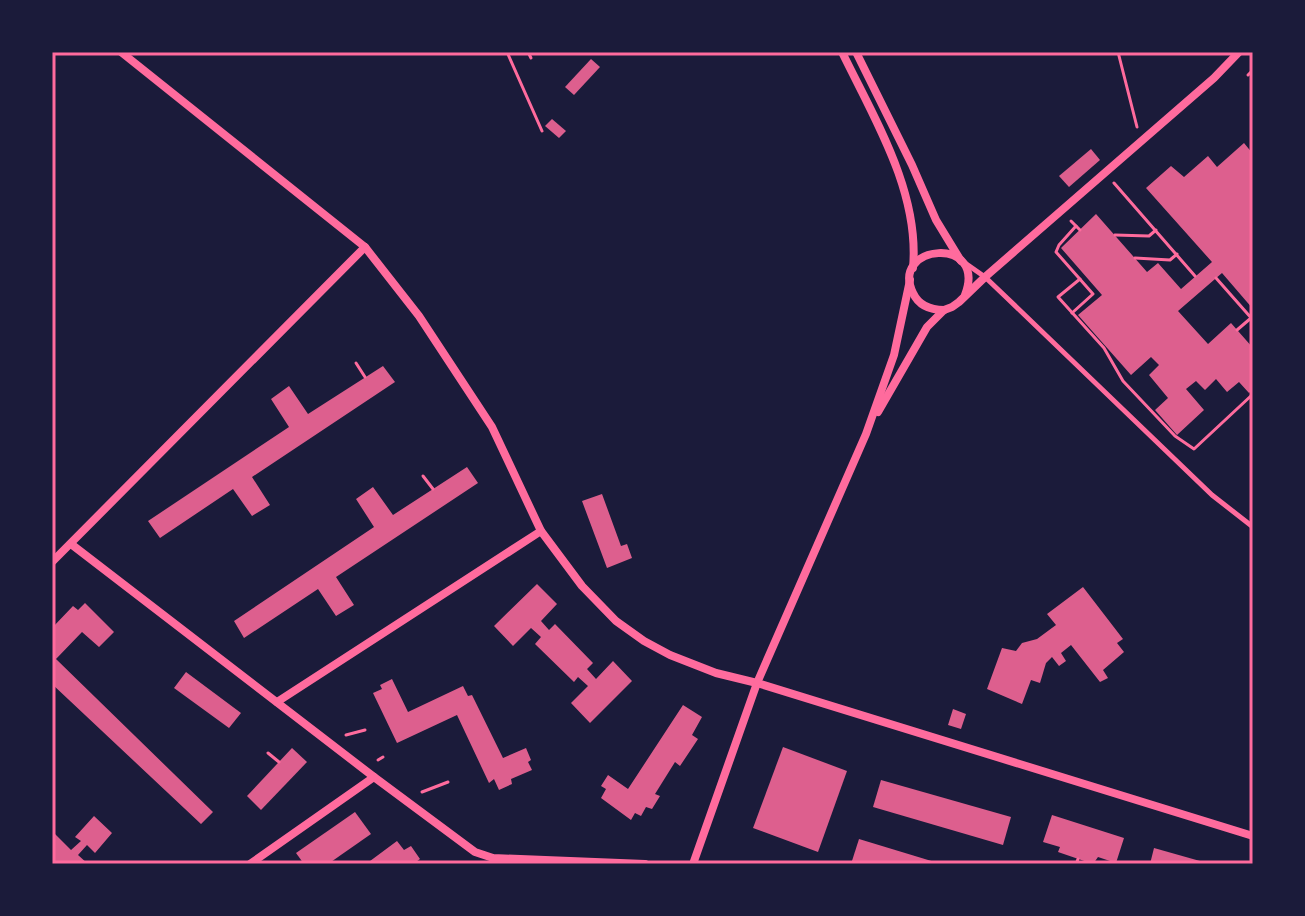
<svg xmlns="http://www.w3.org/2000/svg" width="1305" height="916" font-family="Raleway,sans-serif">
<style>
.building{fill:#dd5f8e}
.lines{fill:none;stroke-linecap:round;stroke-linejoin:round}
.path{stroke:#ff6b9d;stroke-width:3}
.service{stroke:#ff6b9d;stroke-width:5}
.minor{stroke:#ff6b9d;stroke-width:8}
.neatline{fill:none;stroke:#ff6b9d;stroke-width:3}
</style>
<rect width="100%" height="100%" fill="#1b1b3a"/>
<g class="building">
<polygon points="591,59 600,67 574,95 565,87"/>
<polygon points="552,119 566,131 559,138 545,126"/>
<polygon points="1244,143 1253,154 1253,309 1222,273 1178,311 1208,344 1231,323 1253,348 1253,368 1250,371 1253,375 1253,389 1249,393 1239,382 1227,392 1216,379 1205,390 1196,381 1186,389 1204,410 1177,435 1155,410 1168,398 1149,375 1159,365 1151,357 1131,375 1078,315 1102,295 1061,248 1096,214 1147,272 1158,263 1181,289 1212,262 1146,188 1171,166 1184,177 1208,156 1217,167"/>
<polygon points="1091,149 1100,160 1069,187 1059,176"/>
<polygon points="383,366 395,382 252,477 270,505 252,516 233,489 160,538 148,521 289,427 271,399 289,386 308,414"/>
<polygon points="467,467 478,483 336,577 354,605 336,616 318,589 244,638 234,621 374,527 356,499 373,487 393,515"/>
<polygon points="602,494 621,546 627,544 632,558 607,568 582,501"/>
<polygon points="537,584 557,604 541,621 549,630 555,624 593,663 587,669 596,679 613,661 632,681 590,723 571,703 588,686 578,677 574,682 535,644 541,637 531,628 513,646 494,626"/>
<polygon points="1083,587 1123,639 1117,643 1124,652 1103,670 1108,678 1100,682 1071,645 1061,653 1066,661 1059,666 1052,657 1046,663 1040,683 1031,680 1022,704 987,689 1002,648 1016,651 1022,643 1037,639 1056,625 1047,614"/>
<polygon points="85,603 114,632 99,647 82,632 56,659 213,812 201,824 52,684 52,628 73,606 78,610"/>
<polygon points="186,672 241,713 229,728 174,688"/>
<polygon points="392,679 408,712 463,686 468,696 472,695 503,758 526,748 531,760 528,762 532,770 511,779 512,784 499,790 494,779 489,783 457,715 397,743 373,693 382,689 380,685"/>
<polygon points="683,705 702,717 692,735 698,739 680,766 675,762 655,794 660,796 652,809 646,807 641,816 635,813 631,820 601,798 606,789 601,786 608,775 628,789"/>
<polygon points="953,709 966,714 961,729 948,725"/>
<polygon points="783,747 847,771 818,852 753,828"/>
<polygon points="292,748 307,762 261,810 247,796"/>
<polygon points="881,780 1011,817 1003,845 873,807"/>
<polygon points="355,812 371,834 328,864 304,864 296,853"/>
<polygon points="1052,815 1124,838 1116,863 1098,857 1093,864 1058,852 1060,847 1043,842"/>
<polygon points="94,816 112,833 95,853 87,845 78,855 88,864 52,864 52,831 71,850 81,841 75,837"/>
<polygon points="859,839 938,863 938,864 851,864"/>
<polygon points="397,841 404,850 411,846 420,859 413,864 366,864"/>
<polygon points="1154,848 1207,863 1207,864 1150,864"/>
</g>
<g class="lines">
<g class="path">
<polyline points="507,52 542,131"/>
<polyline points="528,52 531,58"/>
<polyline points="1118,52 1137,127"/>
<polyline points="1248,75 1253,70"/>
<polyline points="1114,183 1195,276"/>
<polyline points="1071,221 1080,230"/>
<polyline points="1115,235 1149,236 1156,230"/>
<polyline points="1135,258 1170,260 1177,254"/>
<polyline points="1216,278 1253,320"/>
<polyline points="1080,279 1058,297 1104,348 1123,381 1175,436 1194,449 1253,394"/>
<polyline points="1072,313 1093,294 1056,252 1059,245 1076,226"/>
<polyline points="1237,330 1251,318"/>
<polyline points="356,363 365,377"/>
<polyline points="423,476 433,489"/>
<polyline points="346,735 365,730"/>
<polyline points="268,753 279,762"/>
<polyline points="378,760 383,757"/>
<polyline points="422,792 448,782"/>
<polyline points="1076,864 1078,859"/>
</g>
<polyline class="service" points="965,263 985,277 1007,298 1212,495 1253,527"/>
<g class="minor">
<polyline points="121,52 365,247 419,316 492,427 541,531 582,586 616,621 644,641 670,655 716,673 757,683 1253,836"/>
<path d="M842,52C874,118 920,192 913,268"/>
<polyline points="856,52 912,165 936,220 961,261"/>
<path d="M944,310C930,310 919,306 913,293C889,244 988,235 965,295"/>
<polyline points="878,412 927,327 944,310 952,307 959,302 985,277 1214,78 1239,52"/>
<polyline points="71,544 374,777 475,852 493,858 645,864"/>
<polyline points="52,562 365,247"/>
<polyline points="277,702 541,531"/>
<polyline points="250,864 374,777"/>
<polyline points="693,864 757,683 866,434 894,355 910,280"/>
</g>
</g>
<rect width="1305" height="916" fill="none" stroke="#1b1b3a" stroke-width="108"/>
<rect x="54" y="54" width="1197" height="808" class="neatline"/>
</svg>
